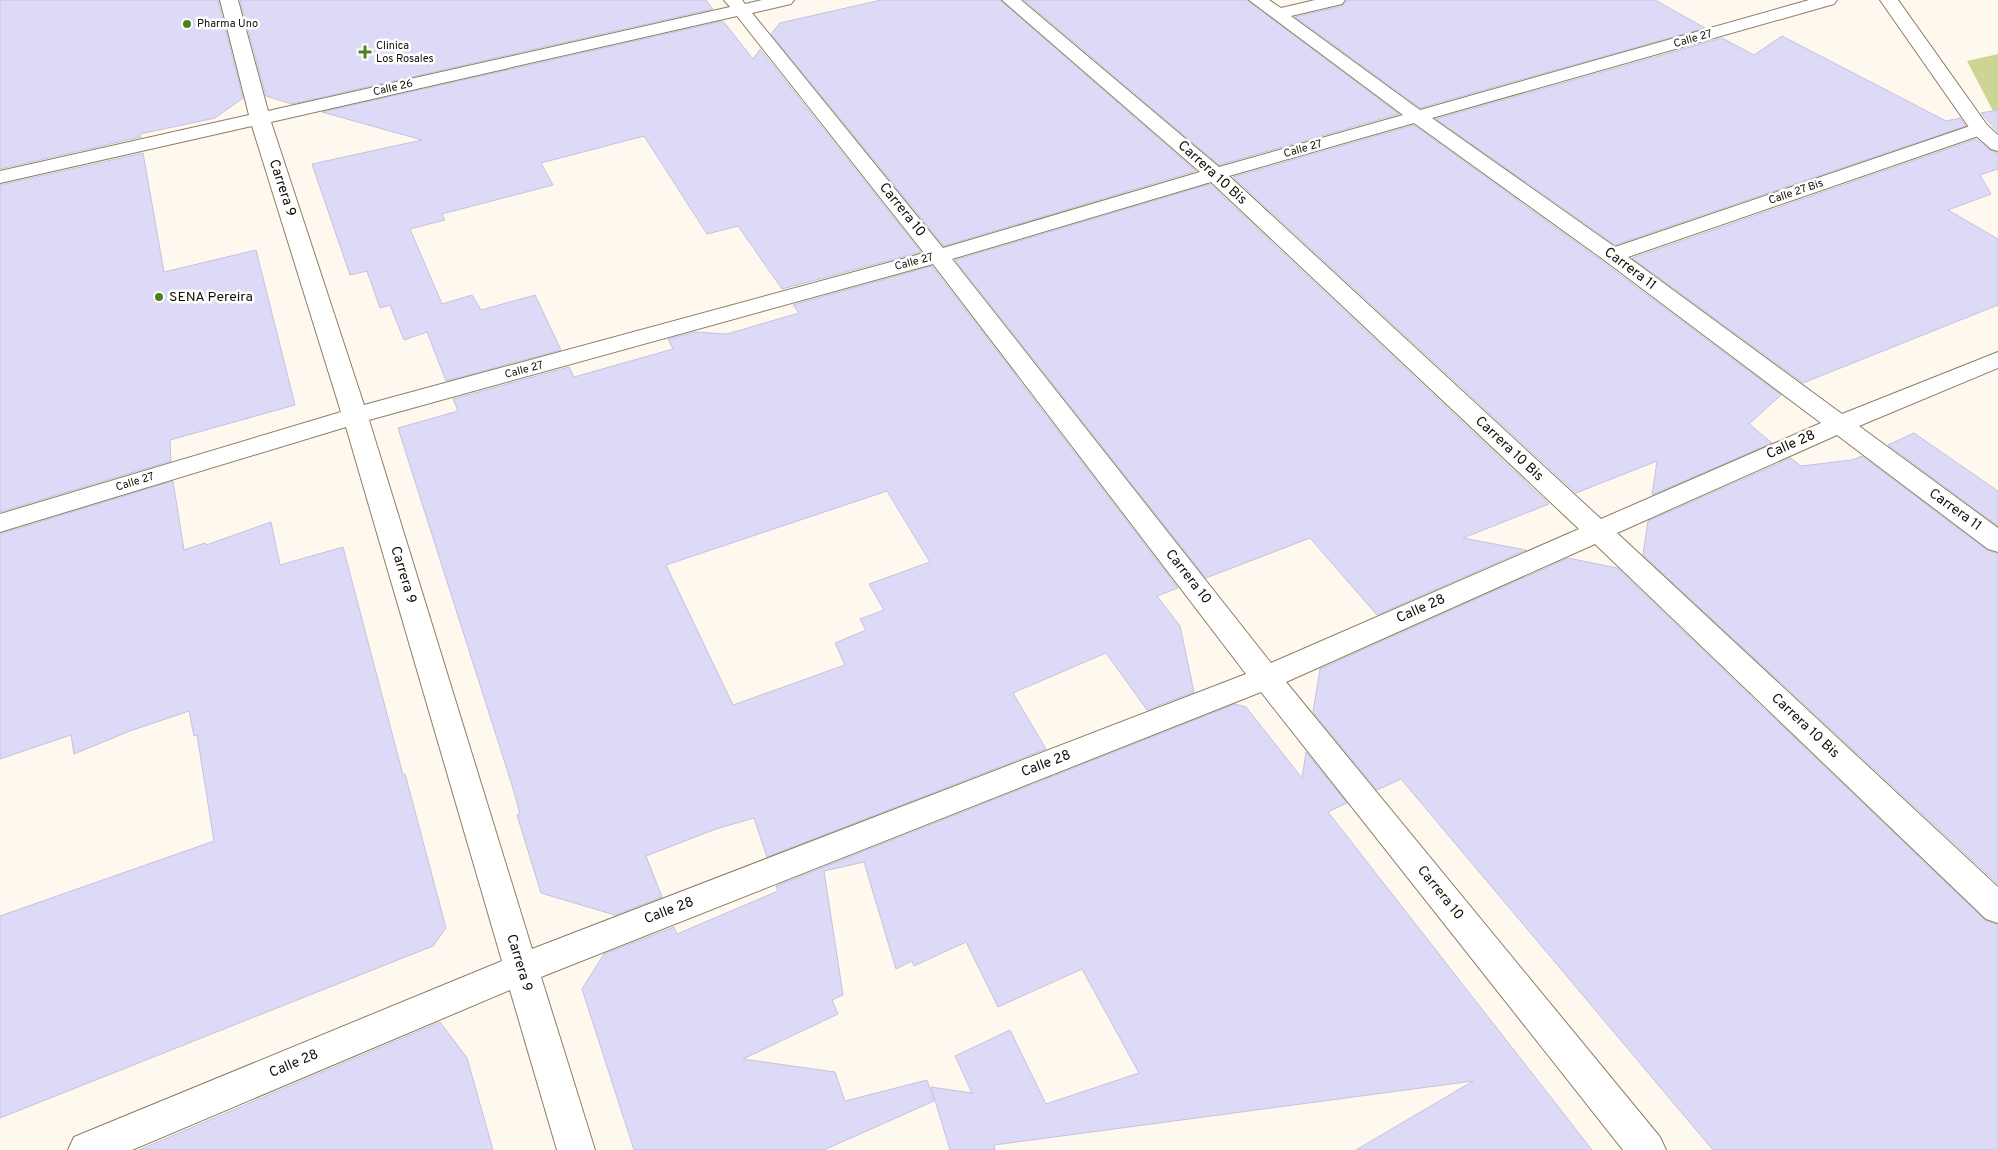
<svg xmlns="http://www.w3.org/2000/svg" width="1998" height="1150" font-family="Overpass,sans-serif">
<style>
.green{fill:#ccd594}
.building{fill:#dcdaf6;stroke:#c4c2de;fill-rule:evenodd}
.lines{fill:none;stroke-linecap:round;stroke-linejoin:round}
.minor-casing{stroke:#8c7e66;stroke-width:2}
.tertiary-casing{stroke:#8c7e66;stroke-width:2}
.minor{fill:#fff;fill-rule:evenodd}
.tertiary{fill:#fff;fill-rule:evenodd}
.poi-dot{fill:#4a821c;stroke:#fff;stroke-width:2}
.labels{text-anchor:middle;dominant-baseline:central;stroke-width:5;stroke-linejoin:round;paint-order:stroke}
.far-poi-label{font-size:11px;fill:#140f06;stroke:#fff;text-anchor:start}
.far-street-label{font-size:11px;fill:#140f06;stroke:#fff}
.street-label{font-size:14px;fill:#140f06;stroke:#fff}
.poi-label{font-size:14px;fill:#140f06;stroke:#fff;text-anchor:start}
</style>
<rect width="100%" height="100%" fill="#fff8ee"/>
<polygon class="green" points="1998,54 1998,110 1993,111 1967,61"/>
<g class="building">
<polygon points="0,0 218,0 243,98 215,118 140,134 141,137 0,169"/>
<polygon points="240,0 706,0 713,9 292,104 266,96"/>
<polygon points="881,0 1000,0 1196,171 944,246 771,34 780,23"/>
<polygon points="1024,0 1247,0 1399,114 1219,165"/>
<polygon points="1347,0 1655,0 1705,28 1420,108 1295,17 1342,6"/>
<polygon points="723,21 753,59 760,49 921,252 782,289 738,226 707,234 644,136 541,163 553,185 442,214 445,220 410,229 442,304 472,295 481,310 535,295 561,350 446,381 427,332 404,340 390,305 380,308 367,271 350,275 312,164 422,140 322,112"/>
<polygon points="1782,36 1946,121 1960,118 1966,126 1615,245 1436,119 1722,38 1754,55"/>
<polygon points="1998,110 1998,132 1981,113"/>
<polygon points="1414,125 1603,262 1781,395 1749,424 1772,443 1652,495 1657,461 1576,493 1233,177"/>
<polygon points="1976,139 1990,150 1998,153 1998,169 1980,175 1991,194 1948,210 1998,239 1998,305 1803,383 1632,258"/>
<polygon points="143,153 164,272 256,250 295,405 170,440 171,461 0,512 0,185"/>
<polygon points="1210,184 1549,504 1463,538 1526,550 1377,615 1310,538 1206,578 955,260"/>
<path d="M932,266L1178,588L1157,596L1180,626L1194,692L1147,710L1106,653L1013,693L1046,749L767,857L754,818L716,829L646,856L662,897L615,915L541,893L517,815L520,814L512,785L398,428L458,411L453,399L569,367L574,377L673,349L668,339L695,332L727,334L799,313L793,305ZM887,491L930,562L869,584L884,610L860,619L866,630L835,643L845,665L733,705L666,565Z"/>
<polygon points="1914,433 1998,491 1998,526 1888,445"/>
<polygon points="1862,456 1987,550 1998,554 1998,884 1643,555 1648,521 1791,458 1801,466 1852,460"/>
<polygon points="173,481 184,550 205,543 206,545 271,522 280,565 343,547 403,775 405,774 446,928 433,946 0,1118 0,916 214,841 197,735 194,736 189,711 130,731 74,754 71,735 0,759 0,534"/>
<polygon points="1568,558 1617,568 1985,920 1998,925 1998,1150 1713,1150 1401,779 1377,790 1313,712 1320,669"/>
<polygon points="1235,704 1246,707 1302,778 1306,752 1347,803 1328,812 1592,1150 1356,1150 1473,1081 994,1145 995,1150 950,1150 931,1087 972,1093 955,1056 1010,1030 1046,1104 1139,1073 1082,969 998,1007 966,942 914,966 912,961 896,969 864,862 824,871 843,995 832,1000 838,1014 743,1059 835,1072 845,1101 927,1080 934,1101 824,1150 634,1150 582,989 604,954 674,927 677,934 778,891 776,886"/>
<polygon points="440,1022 467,1058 493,1150 139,1150"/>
</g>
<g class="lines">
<defs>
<path id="minor" d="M220,0H238L268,111L730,7L724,0H742L745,4L762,0H794L791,4L752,13L943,248L1200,172L1002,0H1021L1219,167L1403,115L1249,0H1269L1281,8L1315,0H1345L1342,4L1291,16L1420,110L1809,0H1837L1834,4L1432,118L1615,247L1973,125L1980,123L1987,125L1990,129L1987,133L1628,257L1842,414L1998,352V368L1859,426L1998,528V552L1988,549L1837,435L1617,533L1998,887V923L1986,919L1595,544L1286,682L1660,1137L1666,1150H1623L1261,692L541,977L595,1150H557L510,990L132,1150H68L74,1137L502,961L346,427L0,532V514L341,412L252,126L0,183V171L249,115ZM737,16L924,253L364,405L271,122ZM1414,123L1604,260L1821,423L1601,519L1229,176ZM1211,182L1579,529L1271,663L952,259ZM933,264L1246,674L532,949L369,420Z"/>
<polygon id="tertiary" points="1880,0 1898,0 1987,125 1998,135 1998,151 1991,149 1973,133"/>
</defs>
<use href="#minor" class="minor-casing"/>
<use href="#tertiary" class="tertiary-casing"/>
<use href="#minor" class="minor"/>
<use href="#tertiary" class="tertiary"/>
</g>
<g class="poi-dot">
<circle cx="187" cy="24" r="5"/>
<path d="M362.5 44.5h5v5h5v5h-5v5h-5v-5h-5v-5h5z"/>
<circle cx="159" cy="297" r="5"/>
</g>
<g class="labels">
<g class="far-poi-label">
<text x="197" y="24">Pharma Uno</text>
<text x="376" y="46">Clinica<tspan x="376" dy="13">Los Rosales</tspan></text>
</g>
<g class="far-street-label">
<text transform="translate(1693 39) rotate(-16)">Calle 27</text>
<text transform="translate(393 88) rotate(-13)">Calle 26</text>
<text transform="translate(1303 149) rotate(-16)">Calle 27</text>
<text transform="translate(1796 192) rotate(-19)">Calle 27 Bis</text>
<text transform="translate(914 262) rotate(-15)">Calle 27</text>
<text transform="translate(524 370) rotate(-15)">Calle 27</text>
<text transform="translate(135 482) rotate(-17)">Calle 27</text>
</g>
<g class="street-label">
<text transform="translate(1212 173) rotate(42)">Carrera 10 Bis</text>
<text transform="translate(282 188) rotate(72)">Carrera 9</text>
<text transform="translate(902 210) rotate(51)">Carrera 10</text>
<text transform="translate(1630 269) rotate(37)">Carrera 11</text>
<text transform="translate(1791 445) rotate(-24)">Calle 28</text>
<text transform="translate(1509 449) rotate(43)">Carrera 10 Bis</text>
<text transform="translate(1955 510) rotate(36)">Carrera 11</text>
<text transform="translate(403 575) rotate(73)">Carrera 9</text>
<text transform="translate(1188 577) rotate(52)">Carrera 10</text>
<text transform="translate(1421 609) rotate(-24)">Calle 28</text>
<text transform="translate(1805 726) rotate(43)">Carrera 10 Bis</text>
<text transform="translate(1046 764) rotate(-21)">Calle 28</text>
<text transform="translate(1440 893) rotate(51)">Carrera 10</text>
<text transform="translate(669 911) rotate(-21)">Calle 28</text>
<text transform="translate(519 963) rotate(73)">Carrera 9</text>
<text transform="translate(294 1064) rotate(-23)">Calle 28</text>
</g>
<g class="poi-label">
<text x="169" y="297">SENA Pereira</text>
</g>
</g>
</svg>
